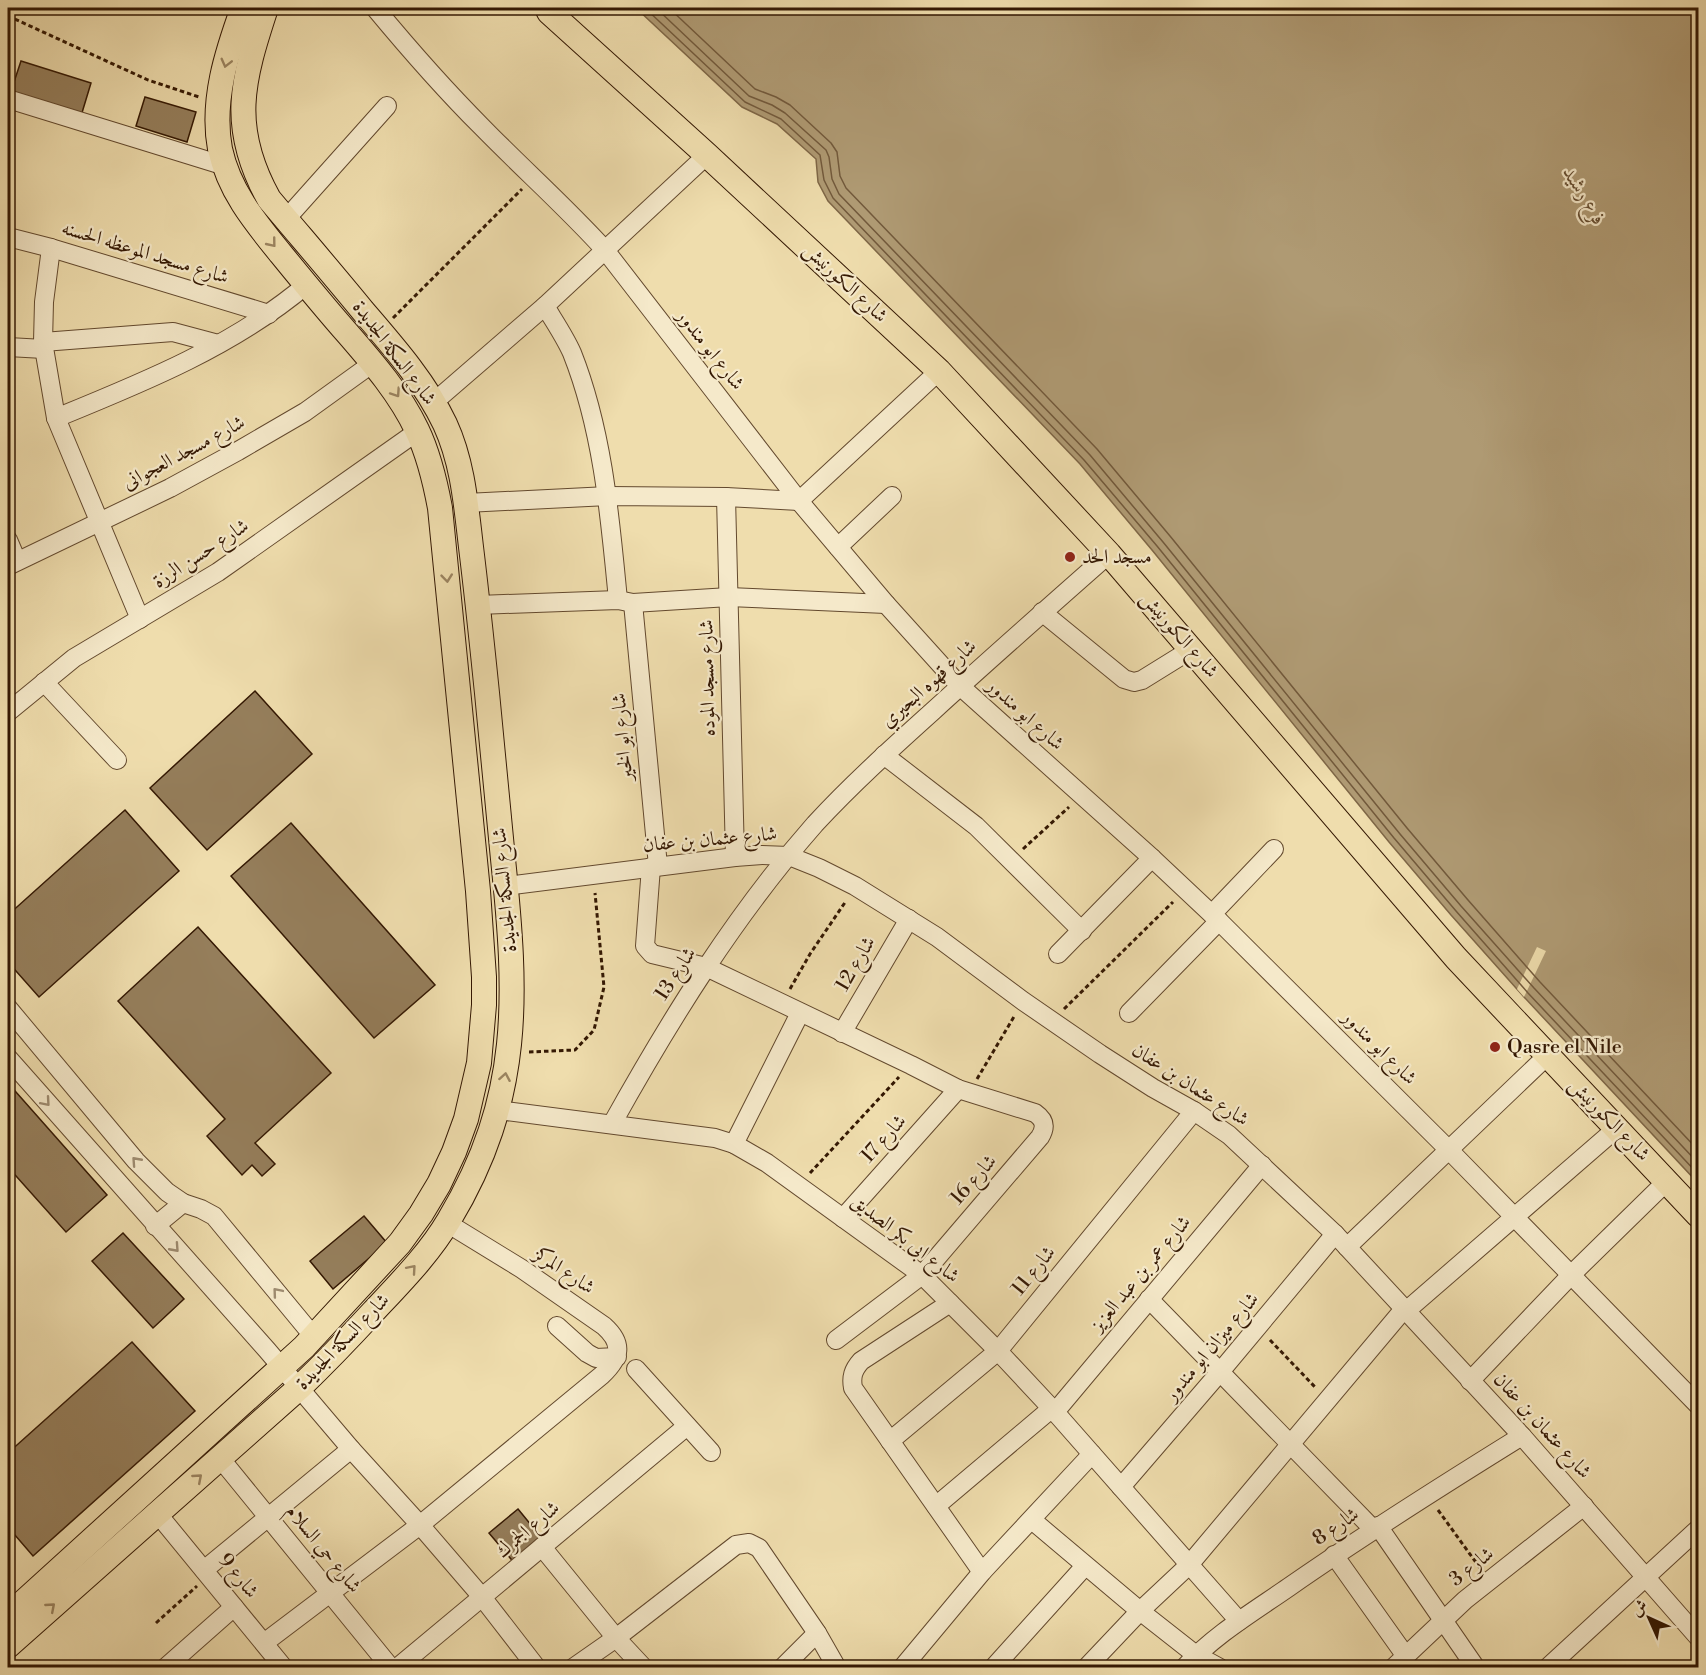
<svg xmlns="http://www.w3.org/2000/svg" width="1706" height="1675" font-family="'Libre Bodoni',Amiri,serif">
<style>
.water{fill:#af9a73;stroke:#7e6646;stroke-width:1.5}
.pier{fill:#efddad}
.lines{fill:none;stroke-linecap:round;stroke-linejoin:round}
.shore{stroke:#72593b;stroke-width:1.5}
.building{fill:#957e5b;stroke:#341803;stroke-width:1.5}
.minor-casing{stroke:#63492e;stroke-width:20}
.major-casing{stroke:#341803;stroke-width:26}
.path{stroke:#341803;stroke-width:3;stroke-dasharray:4.5 3;stroke-linecap:butt}
.minor{stroke:#f5e9ca;stroke-width:18}
.major{stroke:#efddad;stroke-width:24}
.oneway{stroke:#9b8460}
.oneway2{stroke:#9e8b70}
.poi-dot{fill:#8f2418;stroke:#f5e9ca;stroke-width:2}
.labels{text-anchor:middle;dominant-baseline:central;stroke-width:4.5;stroke-linejoin:round;paint-order:stroke}
.street-label{font-size:20px;fill:#341803;stroke:#f5e9ca}
.poi-label{font-size:20px;fill:#341803;stroke:#f5e9ca;text-anchor:start}
.water-label{font-size:21px;font-style:italic;fill:#654c30;stroke:#f5e9ca}
</style>
<rect width="100%" height="100%" fill="#efddad"/>
<filter id="stains"><feTurbulence type="fractalNoise" baseFrequency=".00333" numOctaves="4"/><feColorMatrix values="0 0 0 0 .2 0 0 0 0 .09 0 0 0 0 .02 0 0 0 .5 -.17"/></filter>
<radialGradient id="worn" r=".72"><stop offset=".6" stop-color="#630" stop-opacity="0"/><stop offset="1" stop-color="#630" stop-opacity=".3"/></radialGradient>
<polygon class="water" points="636,8 1698,8 1698,1183 1524,997 1451,915 1389,842 1152,550 1080,464 828,201 818,182 816,159 777,124 742,107"/>
<polygon class="pier" points="1537,947 1546,951 1524,997 1517,989"/>
<g class="lines">
<g class="shore">
<polyline points="645,8 745,102 781,119 820,155 824,180 833,198 1084,460 1157,546 1394,838 1456,911 1528,993 1698,1174"/>
<polyline points="656,8 749,96 772,105 785,113 826,150 829,157 832,179 839,194 1090,455 1163,542 1400,834 1461,906 1534,988 1698,1163"/>
<polyline points="669,8 755,89 776,97 790,105 831,143 837,152 840,176 846,188 1097,449 1170,536 1407,828 1468,900 1540,982 1698,1150"/>
</g>
</g>
<g class="building">
<polygon points="21,61 91,83 81,116 10,94"/>
<polygon points="145,97 196,112 187,142 136,126"/>
<polygon points="255,691 312,754 207,850 150,788"/>
<polygon points="125,810 179,871 39,997 8,962 8,915"/>
<polygon points="291,823 435,985 374,1038 231,876"/>
<polygon points="198,927 331,1073 255,1143 275,1164 262,1176 252,1165 242,1175 207,1136 225,1119 118,1001"/>
<polygon points="8,1083 107,1195 66,1232 8,1167"/>
<polygon points="364,1216 387,1243 333,1289 310,1261"/>
<polygon points="123,1233 184,1299 153,1328 92,1261"/>
<polygon points="132,1342 195,1411 33,1556 8,1527 8,1453"/>
<polygon points="518,1509 545,1542 516,1565 489,1533"/>
</g>
<g class="lines">
<defs>
<g id="minor">
<path d="M375,8C409,49 444,89 482,127C523,169 566,207 605,250L799,501L886,604L960,686L1152,858L1219,921L1449,1150L1698,1405"/>
<polyline points="8,99 225,166"/>
<polyline points="286,219 387,106"/>
<polyline points="8,237 51,248 269,314"/>
<polyline points="51,248 44,302 43,342 56,418 140,619"/>
<path d="M545,306C554,321 565,337 572,353C603,431 610,517 618,600"/>
<polyline points="43,342 173,332 218,344"/>
<polyline points="8,347 44,349"/>
<polyline points="434,402 545,306 707,155"/>
<path d="M56,418C142,383 234,346 306,285"/>
<polyline points="726,497 735,857"/>
<polyline points="466,503 608,496 726,497 799,501 939,371"/>
<polyline points="8,540 17,561"/>
<polyline points="838,547 892,496"/>
<polyline points="8,566 170,488 238,451 305,412 373,363"/>
<polyline points="633,603 658,866"/>
<polyline points="478,605 618,600 633,603 729,597 886,604"/>
<polyline points="1042,612 1124,679 1134,682 1142,680 1192,649"/>
<polyline points="44,682 117,760"/>
<polyline points="8,712 74,658 218,572 418,431"/>
<polyline points="884,755 976,826 1082,931"/>
<path d="M651,867L645,946L652,954L706,967L911,1065L958,1089L1035,1113C1045,1120 1046,1127 1040,1137L922,1275L836,1340"/>
<polyline points="506,886 735,857 762,855 789,856 819,868 855,886 937,937 1023,1001 1100,1054 1153,1088 1194,1111 1229,1135 1335,1234 1522,1436 1698,1637"/>
<polyline points="1212,914 1274,849"/>
<polyline points="1058,954 1152,858"/>
<polyline points="8,1008 136,1161 167,1192 183,1203 201,1209 214,1216 314,1337"/>
<polyline points="1129,1013 1219,921"/>
<polyline points="842,1033 909,919"/>
<polyline points="8,1058 267,1350 351,1449 420,1525 482,1597 537,1668"/>
<polyline points="498,1110 715,1138 734,1144 767,1163 922,1275 998,1351 1055,1412 1239,1621"/>
<path d="M612,1124C671,1018 735,915 815,824C852,784 893,747 933,711C991,658 1050,606 1109,554"/>
<polyline points="734,1144 800,1013"/>
<polyline points="843,1218 958,1089"/>
<polyline points="155,1226 183,1203"/>
<polyline points="1347,1247 1548,1055"/>
<polyline points="1149,1299 1373,1529"/>
<path d="M950,1303L861,1361C853,1370 851,1377 853,1388L982,1572"/>
<polyline points="1406,1311 1617,1128"/>
<polyline points="557,1326 587,1353 596,1358 617,1357"/>
<polyline points="636,1369 711,1452"/>
<polyline points="1470,1381 1572,1274 1667,1181"/>
<polyline points="1055,1412 1262,1165"/>
<polyline points="890,1441 998,1351 1194,1111"/>
<polyline points="220,1458 391,1668"/>
<polyline points="1121,1487 1220,1372 1335,1234"/>
<polyline points="936,1506 1051,1409"/>
<polyline points="157,1513 284,1668"/>
<polyline points="1032,1520 1140,1611 1196,1655 1220,1668"/>
<polyline points="1378,1526 1476,1668"/>
<polyline points="542,1547 616,1638 644,1668"/>
<polyline points="1334,1555 1405,1655"/>
<polyline points="204,1570 351,1449"/>
<path d="M264,1643L420,1525L602,1375C620,1358 624,1344 604,1326L522,1269L447,1223"/>
<polyline points="165,1668 234,1607"/>
<polyline points="397,1668 687,1426"/>
<polyline points="573,1668 616,1638 736,1545 749,1543 759,1548 817,1633 837,1668"/>
<polyline points="782,1668 817,1633"/>
<polyline points="902,1668 982,1572 1092,1454"/>
<polyline points="993,1668 1085,1566"/>
<polyline points="1086,1668 1140,1611 1189,1565 1404,1309"/>
<path d="M1184,1668C1214,1635 1253,1612 1289,1587C1365,1534 1443,1485 1522,1436"/>
<polyline points="1393,1668 1465,1600 1584,1506"/>
<polyline points="1547,1668 1698,1529"/>
</g>
<g id="major">
<polyline points="547,8 549,12 707,155 939,371 1109,554 1456,958 1698,1215"/>
<path d="M8,1616L304,1347L400,1243L421,1214L439,1184L454,1152L466,1119L479,1063L484,1005V977L478,891L440,508C435,481 429,455 417,430C400,394 374,364 348,334C325,308 303,281 281,254C255,222 229,191 220,149C211,101 227,52 243,8"/>
<path d="M8,1646L299,1388C324,1364 349,1338 373,1312C400,1283 429,1254 449,1220C523,1097 517,995 503,859C498,803 492,748 487,693C482,644 477,596 471,547C466,505 463,463 445,424C425,382 393,346 363,311C332,273 300,236 269,199C229,127 242,81 266,8"/>
</g>
</defs>
<use href="#minor" class="minor-casing"/>
<use href="#major" class="major-casing"/>
<g class="path">
<polyline points="8,16 148,80 199,97"/>
<polyline points="393,318 522,189"/>
<polyline points="1023,849 1069,807"/>
<polyline points="790,989 810,954 846,901"/>
<polyline points="1064,1009 1173,902"/>
<polyline points="529,1052 575,1050 594,1030 604,987 595,893"/>
<polyline points="977,1079 1015,1015"/>
<polyline points="810,1173 899,1077"/>
<polyline points="1270,1340 1315,1387"/>
<polyline points="1438,1510 1480,1568"/>
<polyline points="156,1623 197,1586"/>
</g>
<use href="#minor" class="minor"/>
<use href="#major" class="major"/>
</g>
<defs><path id="oneway-chevron" d="M-2-3.5L2.5 0L-2 3.5" fill="none" stroke-width="1.6" stroke-linecap="round" stroke-linejoin="round" transform="scale(1.5)"/></defs>
<g class="oneway">
<use href="#oneway-chevron" transform="translate(226 63) rotate(104)"/>
<use href="#oneway-chevron" transform="translate(272 243) rotate(51)"/>
<use href="#oneway-chevron" transform="translate(396 393) rotate(56)"/>
<use href="#oneway-chevron" transform="translate(447 578) rotate(84)"/>
<use href="#oneway-chevron" transform="translate(505 1077) rotate(-80)"/>
<use href="#oneway-chevron" transform="translate(412 1269) rotate(-49)"/>
<use href="#oneway-chevron" transform="translate(198 1478) rotate(-41)"/>
<use href="#oneway-chevron" transform="translate(51 1607) rotate(-41)"/>
</g>
<g class="oneway2">
<use href="#oneway-chevron" transform="translate(46 1102) rotate(49)"/>
<use href="#oneway-chevron" transform="translate(136 1161) rotate(-132)"/>
<use href="#oneway-chevron" transform="translate(175 1248) rotate(48)"/>
<use href="#oneway-chevron" transform="translate(277 1292) rotate(-130)"/>
</g>
<g class="poi-dot">
<circle cx="1070" cy="557" r="6"/>
<circle cx="1495" cy="1047" r="6"/>
</g>
<g class="labels">
<g class="street-label">
<text transform="translate(145 253) rotate(17)">شارع مسجد الموعظه الحسنه</text>
<text transform="translate(845 283) rotate(43)">شارع الكورنيش</text>
<text transform="translate(710 350) rotate(52)">شارع ابو مندور</text>
<text transform="translate(394 353) rotate(53)">شارع السكة الجديدة</text>
<text transform="translate(184 453) rotate(-28)">شارع مسجد العجوانى</text>
<text transform="translate(201 554) rotate(-33)">شارع حسن الرزة</text>
<text transform="translate(1179 635) rotate(49)">شارع الكورنيش</text>
<text transform="translate(708 678) rotate(-91)">شارع مسجد الموده</text>
<text transform="translate(929 684) rotate(-42)">شارع قهوه البحيري</text>
<text transform="translate(1025 715) rotate(42)">شارع ابو مندور</text>
<text transform="translate(623 737) rotate(-95)">شارع ابو الخير</text>
<text transform="translate(710 840) rotate(-5)">شارع عثمان بن عفان</text>
<text transform="translate(505 890) rotate(-95)">شارع السكة الجديدة</text>
<text transform="translate(856 964) rotate(-60)">شارع 12</text>
<text transform="translate(676 974) rotate(-57)">شارع 13</text>
<text transform="translate(1379 1048) rotate(45)">شارع ابو مندور</text>
<text transform="translate(1190 1085) rotate(33)">شارع عثمان بن عفان</text>
<text transform="translate(1609 1120) rotate(46)">شارع الكورنيش</text>
<text transform="translate(884 1139) rotate(-48)">شارع 17</text>
<text transform="translate(974 1180) rotate(-49)">شارع 16</text>
<text transform="translate(905 1239) rotate(38)">شارع ابى بكر الصديق</text>
<text transform="translate(564 1271) rotate(34)">شارع المركز</text>
<text transform="translate(1034 1271) rotate(-51)">شارع 11</text>
<text transform="translate(1141 1274) rotate(-50)">شارع عمر بن عبد العزيز</text>
<text transform="translate(343 1342) rotate(-46)">شارع السكة الجديدة</text>
<text transform="translate(1212 1347) rotate(-50)">شارع ميزان ابو مندور</text>
<text transform="translate(1542 1426) rotate(48)">شارع عثمان بن عفان</text>
<text transform="translate(1336 1527) rotate(-34)">شارع 8</text>
<text transform="translate(528 1530) rotate(-40)">شارع الجمرك</text>
<text transform="translate(323 1549) rotate(51)">شارع حي السلام</text>
<text transform="translate(1472 1567) rotate(-38)">شارع 3</text>
<text transform="translate(238 1576) rotate(51)">شارع 9</text>
</g>
<g class="poi-label">
<text x="1082" y="557">مسجد الحد</text>
<text x="1507" y="1047">Qasre el Nile</text>
</g>
<g class="water-label">
<text transform="translate(1584 196) rotate(59)">فرع رشيد</text>
</g>
</g>
<rect width="1706" height="1675" fill="none" stroke="#efddad" stroke-width="30"/>
<rect x="9" y="9" width="1688" height="1657" fill="none" stroke="#341803" stroke-width="3"/>
<rect x="15" y="15" width="1676" height="1645" fill="none" stroke="#341803" stroke-width="1.5"/>
<g transform="translate(1649 1618) rotate(315)" stroke="#f5e9ca" stroke-width="4.5" paint-order="stroke">
<path d="M0-4.5L10 22L0 15L-10 22Z" fill="#341803"/>
<text y="-9" font-size="16" font-weight="bold" text-anchor="middle" fill="#341803">ش</text>
</g>
<rect width="100%" height="100%" filter="url(#stains)"/>
<rect width="100%" height="100%" fill="url(#worn)"/>
</svg>
